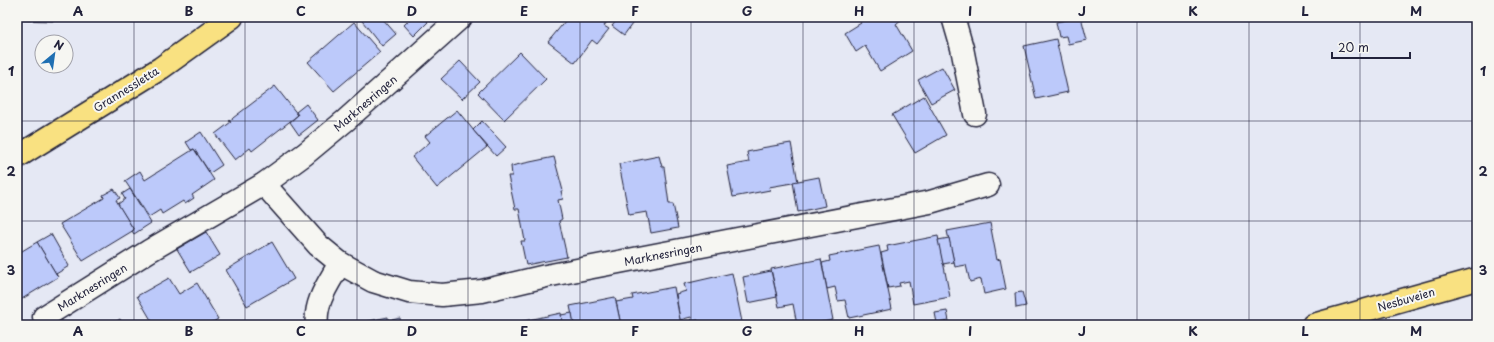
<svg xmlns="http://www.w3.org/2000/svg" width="1494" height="342" font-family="'Playpen Sans',sans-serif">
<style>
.building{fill:#bcc9fa;stroke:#22223b}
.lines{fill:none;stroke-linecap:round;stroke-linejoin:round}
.minor-casing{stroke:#22223b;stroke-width:25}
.major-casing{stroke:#22223b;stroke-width:25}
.minor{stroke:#f6f6f2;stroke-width:22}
.major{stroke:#f9e181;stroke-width:22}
.grid{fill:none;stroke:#22223b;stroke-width:1;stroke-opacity:0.55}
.labels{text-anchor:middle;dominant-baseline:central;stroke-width:4;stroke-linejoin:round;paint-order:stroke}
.street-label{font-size:11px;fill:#22223b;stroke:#f6f6f2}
.neatline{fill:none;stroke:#22223b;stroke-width:1.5}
.grid-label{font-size:13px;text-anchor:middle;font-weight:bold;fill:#22223b}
</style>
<rect width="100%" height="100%" fill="#e5e8f4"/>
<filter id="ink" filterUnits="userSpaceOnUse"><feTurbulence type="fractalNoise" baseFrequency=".025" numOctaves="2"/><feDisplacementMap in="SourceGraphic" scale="8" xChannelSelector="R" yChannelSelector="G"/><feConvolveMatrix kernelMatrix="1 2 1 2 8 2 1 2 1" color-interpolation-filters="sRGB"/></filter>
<g filter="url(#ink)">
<g class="building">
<polygon points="17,17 53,17 53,21 17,20"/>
<polygon points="359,17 381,17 396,34 382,46"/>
<polygon points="412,17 416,19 423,17 428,22 414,36 404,25"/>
<polygon points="563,17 610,17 604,26 609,29 597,44 592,40 575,63 548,42 566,20"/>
<polygon points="613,17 637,17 624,35 612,26 617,20"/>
<polygon points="857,17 904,17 896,24 912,51 880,71 865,46 856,52 845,33 861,23"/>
<polygon points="1081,17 1087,40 1068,44 1066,36 1059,37 1056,22"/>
<polygon points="354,22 380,52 334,91 308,62"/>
<polygon points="1056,39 1068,92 1036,99 1024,46"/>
<polygon points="520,52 546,79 504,120 478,93"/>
<polygon points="460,61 480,82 462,99 441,79"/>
<polygon points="942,67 955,90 931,103 918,80"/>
<polygon points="275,86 298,115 252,151 250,148 235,160 215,134 231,122 229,121"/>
<polygon points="924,96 946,135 915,153 892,115"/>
<polygon points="306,104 318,120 299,135 290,122 298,115 296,112"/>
<polygon points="457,110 487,147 437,188 412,157 430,142 425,136"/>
<polygon points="482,121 506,147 496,156 473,130"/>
<polygon points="201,132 222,165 210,173 194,149 191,150 186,142"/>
<polygon points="791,143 798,182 769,187 770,190 733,197 727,166 749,162 747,152 761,149 761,148"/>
<polygon points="194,149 214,180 192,195 194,198 185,204 183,201 162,214 160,210 149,217 125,181 140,171 145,180"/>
<polygon points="659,156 662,167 664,167 669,204 673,204 678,228 651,233 647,212 629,215 619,164"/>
<polygon points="554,157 563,191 561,191 563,199 558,200 562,219 559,221 567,257 526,265 521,241 525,241 519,209 515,209 508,176 512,176 511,166"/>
<polygon points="819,177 825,206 798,212 793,182"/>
<polygon points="114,189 120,198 116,200 134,230 83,261 60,224 104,198 103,195"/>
<polygon points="130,189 151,223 134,234 132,231 134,230 118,204 125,199 122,194"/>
<polygon points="990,223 997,260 1000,259 1006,289 984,294 981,279 970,282 966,265 955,267 947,231"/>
<polygon points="206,232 220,255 191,272 177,249"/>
<polygon points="51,234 69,266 56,274 37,242"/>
<polygon points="938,236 950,297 913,304 909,281 899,283 900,286 888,288 881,253 888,251 887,246"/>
<polygon points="949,238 954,262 943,264 938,240"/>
<polygon points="37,242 58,277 17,302 17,254"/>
<polygon points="272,242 294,279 247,306 226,270"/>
<polygon points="879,246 892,309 849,318 845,300 838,301 835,287 827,289 822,263 830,261 829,256"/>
<polygon points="821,259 833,320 807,325 797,325 793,304 779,307 771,269"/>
<polygon points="771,271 777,297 748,303 743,277"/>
<polygon points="732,273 742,322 729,325 699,325 698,320 692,321 691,317 680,320 676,294 686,291 684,284"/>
<polygon points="169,278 179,294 197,283 218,319 208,325 154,325 137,296"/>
<polygon points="674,287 681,325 621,325 616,302 633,299 632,295"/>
<polygon points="1022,292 1026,306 1016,308 1015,293"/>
<polygon points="615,297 621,325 574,325 570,306"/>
<polygon points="947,311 949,321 937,323 935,313"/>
<polygon points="561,313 563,325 510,325 510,324"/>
<polygon points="572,313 574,325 563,325 561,315"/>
<polygon points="388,317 388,321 400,318 401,325 350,325"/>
<polygon points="120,319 124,325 110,325"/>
<polygon points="247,321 249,325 241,325"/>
<polygon points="484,321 485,325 472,325 472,324"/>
<polygon points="471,323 472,325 459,325"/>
</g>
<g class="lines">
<defs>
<g id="minor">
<polyline points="953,17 962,48 975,114"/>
<polyline points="264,184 318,245 340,263 373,281 409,292 442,295 482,291 546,276 930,202 988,185"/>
<polyline points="44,317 149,251 264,184 305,154 346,120 461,17"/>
<path d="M317,325C314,302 329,283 340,263"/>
</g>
<g id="major">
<polyline points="17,157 161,68 232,17"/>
<polyline points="1313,325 1477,279"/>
</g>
</defs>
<use href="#minor" class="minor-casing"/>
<use href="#major" class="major-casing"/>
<use href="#minor" class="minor"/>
<use href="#major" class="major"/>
</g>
</g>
<path class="grid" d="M134,17V325M245,17V325M357,17V325M468,17V325M580,17V325M691,17V325M803,17V325M914,17V325M1026,17V325M1137,17V325M1249,17V325M1360,17V325M17,121H1477M17,221H1477"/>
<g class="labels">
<g class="street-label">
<text transform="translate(126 89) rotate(-32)">Grannessletta</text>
<text transform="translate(365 103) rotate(-41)">Marknesringen</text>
<text transform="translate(663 254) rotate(-11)">Marknesringen</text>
<text transform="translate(92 287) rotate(-32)">Marknesringen</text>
<text transform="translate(1406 299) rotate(-16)">Nesbuveien</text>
</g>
</g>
<rect width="1494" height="342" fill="none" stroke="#f6f6f2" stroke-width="44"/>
<g transform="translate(54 54) rotate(29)"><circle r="19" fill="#f6f6f2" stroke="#a1a1a9"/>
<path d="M0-3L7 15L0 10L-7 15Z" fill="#1f6fb2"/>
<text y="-6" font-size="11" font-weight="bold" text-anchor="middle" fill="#22223b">N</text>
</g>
<path d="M1332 52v6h78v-6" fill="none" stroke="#22223b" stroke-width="2"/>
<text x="1338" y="52" font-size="12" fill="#22223b" stroke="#f6f6f2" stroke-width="3" paint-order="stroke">20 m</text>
<rect x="22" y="22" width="1450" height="298" class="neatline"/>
<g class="grid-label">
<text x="78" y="16">A</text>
<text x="189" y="16">B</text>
<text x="301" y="16">C</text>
<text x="412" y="16">D</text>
<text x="524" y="16">E</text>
<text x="635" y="16">F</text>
<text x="747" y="16">G</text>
<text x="859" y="16">H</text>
<text x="970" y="16">I</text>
<text x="1082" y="16">J</text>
<text x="1193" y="16">K</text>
<text x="1305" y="16">L</text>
<text x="1416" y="16">M</text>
<text x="11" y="76">1</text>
<text x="1483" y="76">1</text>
<text x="11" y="176">2</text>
<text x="1483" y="176">2</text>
<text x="11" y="275">3</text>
<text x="1483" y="275">3</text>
<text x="78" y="336">A</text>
<text x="189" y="336">B</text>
<text x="301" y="336">C</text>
<text x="412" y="336">D</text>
<text x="524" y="336">E</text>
<text x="635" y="336">F</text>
<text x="747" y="336">G</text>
<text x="859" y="336">H</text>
<text x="970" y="336">I</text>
<text x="1082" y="336">J</text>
<text x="1193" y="336">K</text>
<text x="1305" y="336">L</text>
<text x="1416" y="336">M</text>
</g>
</svg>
